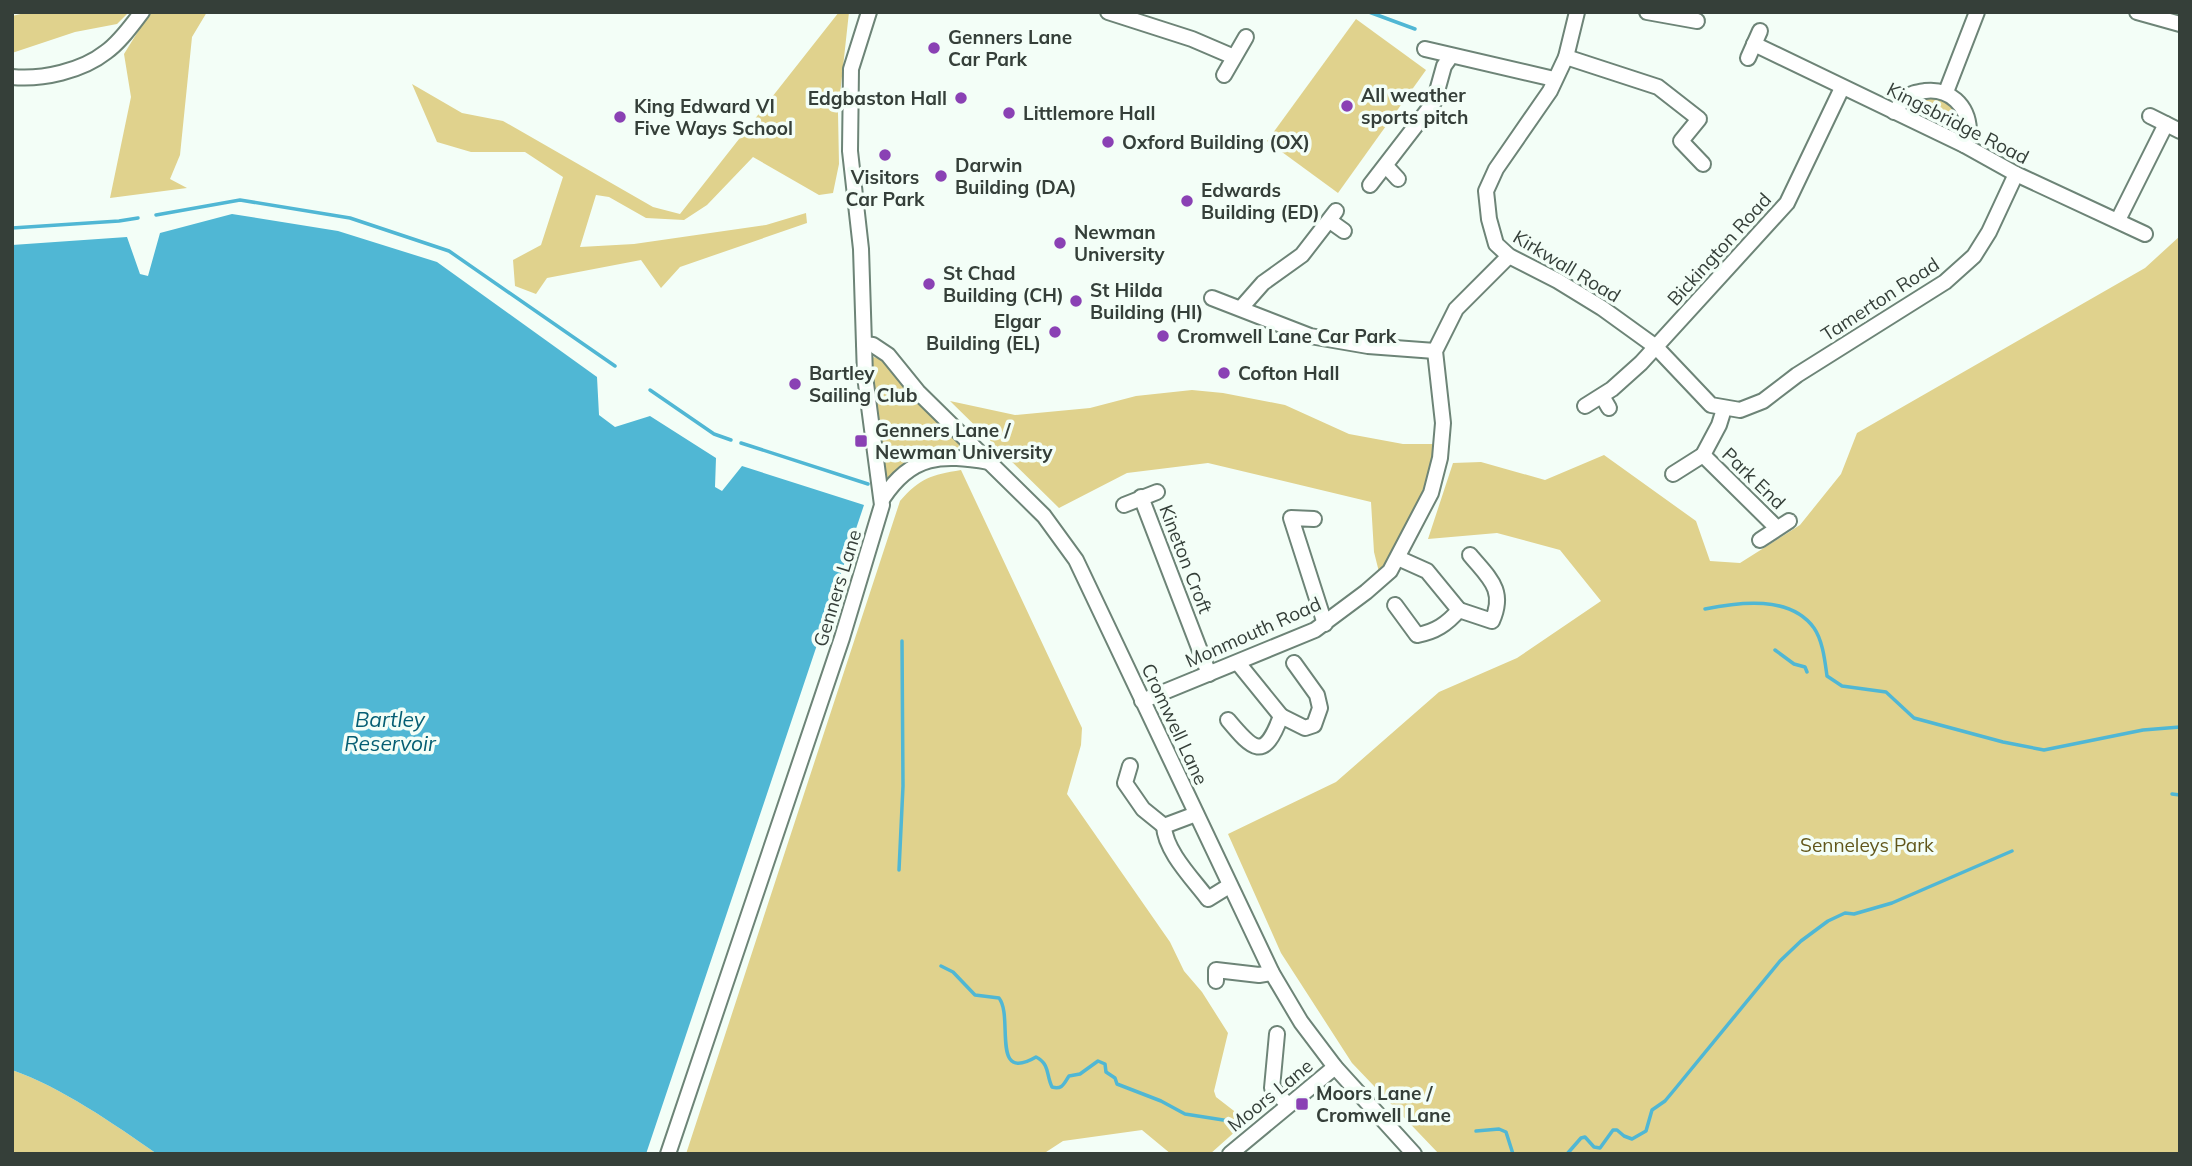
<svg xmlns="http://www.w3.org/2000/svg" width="2192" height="1166" font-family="Mulish,sans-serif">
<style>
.green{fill:#e0d28d}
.water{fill:#50b7d4}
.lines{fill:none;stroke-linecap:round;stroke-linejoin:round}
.stream{stroke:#50b7d4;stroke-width:3.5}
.minor-casing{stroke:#6d8477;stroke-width:18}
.minor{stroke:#fff;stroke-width:14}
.poi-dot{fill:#8a41b4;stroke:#f3fef7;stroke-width:2.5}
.labels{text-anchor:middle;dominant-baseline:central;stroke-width:7;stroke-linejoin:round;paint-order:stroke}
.poi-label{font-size:19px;font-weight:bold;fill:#353f39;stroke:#f3fef7;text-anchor:start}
.street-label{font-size:19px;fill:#353f39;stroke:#f3fef7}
.park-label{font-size:19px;fill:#61561a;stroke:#f3fef7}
.water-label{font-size:21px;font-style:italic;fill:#055e73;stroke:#f3fef7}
</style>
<rect width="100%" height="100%" fill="#f3fef7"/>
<g class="green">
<polygon points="29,12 129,12 117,24 75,32 12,53 12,16"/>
<polygon points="150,12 207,12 192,37 180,155 170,179 187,188 110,198 131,97 124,54"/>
<polygon points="839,12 849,12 838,113 839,164 833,193 819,195 753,157 707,205 684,220 646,218 609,197 596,195 580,247 634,244 766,225 806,213 807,223 680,267 661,288 641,260 547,278 536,294 515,286 513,260 541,245 563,177 525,152 471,152 437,142 412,84 462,113 503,121 653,207 680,214"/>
<polygon points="1356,19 1426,70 1338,193 1267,141"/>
<path d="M1933,94C1950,101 1968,114 1959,133L1909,107L1912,102Z"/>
<polygon points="2180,236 2180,1154 1439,1154 1352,1063 1281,953 1228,834 1336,782 1439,692 1517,658 1601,601 1560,550 1497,533 1428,539 1453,463 1481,462 1545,480 1604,455 1696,521 1710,561 1740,563 1800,525 1841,474 1857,433 2145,268"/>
<path d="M872,357L880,358L919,403L958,441L959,446C951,455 938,452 927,455C912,460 898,473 884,482L870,373Z"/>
<path d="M1192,390L1223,393L1285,405L1349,434L1403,444H1435C1428,485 1406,540 1379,572L1374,552L1371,502L1208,463L1127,473L1059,508L950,401L1015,415L1090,408L1136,396Z"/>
<path d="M961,470L1082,728L1081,745L1067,794L1170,942L1184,971L1202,992L1228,1033L1214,1091L1216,1097L1247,1121L1210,1154H1171L1142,1130L1063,1141L1043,1154H686L900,501C920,478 931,475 961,470Z"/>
<path d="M12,1070C61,1087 114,1124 157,1154H12Z"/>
</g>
<path class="water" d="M232,214L338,231L437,262L597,377L599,415L615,427L650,416L716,458L715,487L722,491L742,466L864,505L646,1154H157C114,1124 61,1087 12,1070V245L127,237L140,274L148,276L160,233Z"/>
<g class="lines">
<g class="stream">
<polyline points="1369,12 1415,29"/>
<polyline points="156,215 240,200 350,218 449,251 615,366"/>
<polyline points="12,228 119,221 138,218"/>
<polyline points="650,390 714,434 731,440"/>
<polyline points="741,443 868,484"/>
<path d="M1705,609C1739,602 1790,595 1814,628C1823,641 1825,662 1827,676L1842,686L1886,692L1914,718L2003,742L2044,750L2143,730L2180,727"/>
<polyline points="1775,650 1794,664 1805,667 1807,672"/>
<polyline points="2172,794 2180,795"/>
<polyline points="899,870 903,786 902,641"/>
<path d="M941,966L953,972L975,995L999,998C1014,1017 990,1084 1036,1057C1050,1064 1046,1075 1052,1087C1063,1090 1064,1083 1069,1076L1080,1074L1098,1061L1105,1064L1106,1072L1115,1078L1117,1084L1161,1101L1185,1114L1236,1122"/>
<polyline points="1476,1131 1499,1129 1506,1132 1513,1154"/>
<polyline points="1567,1154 1581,1138 1585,1137 1594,1147 1600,1148 1613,1130 1617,1130 1624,1136 1632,1139 1646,1131 1652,1110 1665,1101 1675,1089 1780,961 1801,941 1828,921 1845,913 1854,914 1892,903 2012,851"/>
</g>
<defs>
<g id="minor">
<polyline points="1108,12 1192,39 1234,57"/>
<polyline points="1577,12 1566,57 1550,91 1496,169 1486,191 1489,219 1496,244 1509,256 1558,281 1602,308 1656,347 1711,405 1740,410 1763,401 1797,375 1945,282 1974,256 1989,232 2016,174"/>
<polyline points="1647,12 1697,21"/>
<polyline points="2137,12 2180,24"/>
<polyline points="1754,44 1964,145 2016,174 2145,234"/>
<polyline points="1425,49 1554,79"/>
<polyline points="1566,57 1658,87 1699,119 1681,141 1703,164"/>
<polyline points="1748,58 1760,31"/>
<polyline points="1224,75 1246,37"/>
<path d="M12,77C42,80 82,71 106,52C120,42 131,26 142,12"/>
<polyline points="1946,92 1977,12"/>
<path d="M1894,112C1898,108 1901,102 1905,99C1910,93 1918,92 1925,91C1949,88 1968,105 1969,130C1970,134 1966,140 1964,145"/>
<polyline points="2150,116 2180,131"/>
<polyline points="1386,166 1398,179"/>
<polyline points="1370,185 1434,102 1444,66 1451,56"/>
<polyline points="2118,220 2166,124"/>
<polyline points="1330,221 1344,231"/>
<polyline points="1212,298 1310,336 1368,346 1435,351"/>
<polyline points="1241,308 1263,283 1302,255 1336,211"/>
<polyline points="864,344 873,345 888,355 918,392 1044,516 1076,560 1272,973 1301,1022 1335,1067 1414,1154"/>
<polyline points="1602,396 1609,408"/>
<polyline points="1585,406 1612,389 1641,363 1787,203 1842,88"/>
<polyline points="1703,455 1777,528"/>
<polyline points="1673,474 1703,455 1719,425 1724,409"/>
<polyline points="1141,497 1209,674"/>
<path d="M883,498C912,454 942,454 989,462"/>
<polyline points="1124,505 1157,492"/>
<polyline points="1314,519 1291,518 1325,624"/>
<polyline points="1760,540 1789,521"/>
<polyline points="1398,558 1427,571 1459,610"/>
<path d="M1395,605L1417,635C1435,632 1447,624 1459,610L1492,621C1506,590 1489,578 1470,555"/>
<polyline points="1238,663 1281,716"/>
<polyline points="1142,701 1315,630 1366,592 1390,571 1431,493 1440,458 1443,423 1435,351 1456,309 1509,256"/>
<path d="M1228,720C1253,750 1264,762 1281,716L1305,728L1314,725L1320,708L1317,695L1294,663"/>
<polyline points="1130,766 1125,783 1143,809 1164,826"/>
<path d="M1196,814L1164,826C1165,851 1193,879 1208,899L1229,886"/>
<polyline points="1216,981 1216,970 1259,975 1272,973"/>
<polyline points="1277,1034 1272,1088 1288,1105"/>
<polyline points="668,1154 842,638 882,505 865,376 861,249 850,151 851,69 869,12"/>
<polyline points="1230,1154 1335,1067"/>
</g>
</defs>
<use href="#minor" class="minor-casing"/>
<use href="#minor" class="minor"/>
</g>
<g class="poi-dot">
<circle cx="934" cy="48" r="7"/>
<circle cx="961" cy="98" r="7"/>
<circle cx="1347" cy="106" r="7"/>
<circle cx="1009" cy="113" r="7"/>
<circle cx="620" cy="117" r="7"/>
<circle cx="1108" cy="142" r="7"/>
<circle cx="885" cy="155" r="7"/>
<circle cx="941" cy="176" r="7"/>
<circle cx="1187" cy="201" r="7"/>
<circle cx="1060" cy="243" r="7"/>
<circle cx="929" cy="284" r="7"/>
<circle cx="1076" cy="301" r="7"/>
<circle cx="1055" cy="332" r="7"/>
<circle cx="1163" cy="336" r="7"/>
<circle cx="1224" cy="373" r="7"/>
<circle cx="795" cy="384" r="7"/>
<rect x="854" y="434" width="14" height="14" rx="3.5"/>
<rect x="1295" y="1097" width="14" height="14" rx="3.5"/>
</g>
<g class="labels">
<g class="poi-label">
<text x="948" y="37">Genners Lane<tspan x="948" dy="22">Car Park</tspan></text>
<text x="1361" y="95">All weather<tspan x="1361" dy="22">sports pitch</tspan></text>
<text x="947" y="98" text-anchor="end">Edgbaston Hall</text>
<text x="634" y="106">King Edward VI<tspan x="634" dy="22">Five Ways School</tspan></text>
<text x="1023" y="113">Littlemore Hall</text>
<text x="1122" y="142">Oxford Building (OX)</text>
<text x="955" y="165">Darwin<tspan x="955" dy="22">Building (DA)</tspan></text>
<text x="885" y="177" text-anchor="middle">Visitors<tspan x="885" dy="22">Car Park</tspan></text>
<text x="1201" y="190">Edwards<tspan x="1201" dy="22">Building (ED)</tspan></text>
<text x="1074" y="232">Newman<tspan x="1074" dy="22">University</tspan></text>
<text x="943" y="273">St Chad<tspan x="943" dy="22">Building (CH)</tspan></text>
<text x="1090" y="290">St Hilda<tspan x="1090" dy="22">Building (HI)</tspan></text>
<text x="1041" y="321" text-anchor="end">Elgar<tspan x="1041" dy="22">Building (EL)</tspan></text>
<text x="1177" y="336">Cromwell Lane Car Park</text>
<text x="809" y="373">Bartley<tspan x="809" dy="22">Sailing Club</tspan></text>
<text x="1238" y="373">Cofton Hall</text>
<text x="875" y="430">Genners Lane /<tspan x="875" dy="22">Newman University</tspan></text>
<text x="1316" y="1093">Moors Lane /<tspan x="1316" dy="22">Cromwell Lane</tspan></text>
</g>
<g class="street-label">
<text transform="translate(1958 123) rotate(27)">Kingsbridge Road</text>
<text transform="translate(1719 249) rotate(-48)">Bickington Road</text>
<text transform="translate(1567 266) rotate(31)">Kirkwall Road</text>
<text transform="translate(1880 299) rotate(-33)">Tamerton Road</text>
<text transform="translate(1754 478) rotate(44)">Park End</text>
<text transform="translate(1186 559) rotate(69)">Kineton Croft</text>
<text transform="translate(837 588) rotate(-73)">Genners Lane</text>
<text transform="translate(1253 632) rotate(-24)">Monmouth Road</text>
<text transform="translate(1175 724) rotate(65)">Cromwell Lane</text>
<text transform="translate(1270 1095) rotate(-39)">Moors Lane</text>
</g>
<g class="park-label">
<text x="1867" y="845">Senneleys Park</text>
</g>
<g class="water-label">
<text x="390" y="719">Bartley<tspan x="390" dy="24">Reservoir</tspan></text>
</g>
</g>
<rect width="2192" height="1166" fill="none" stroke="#353f39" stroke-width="28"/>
</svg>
